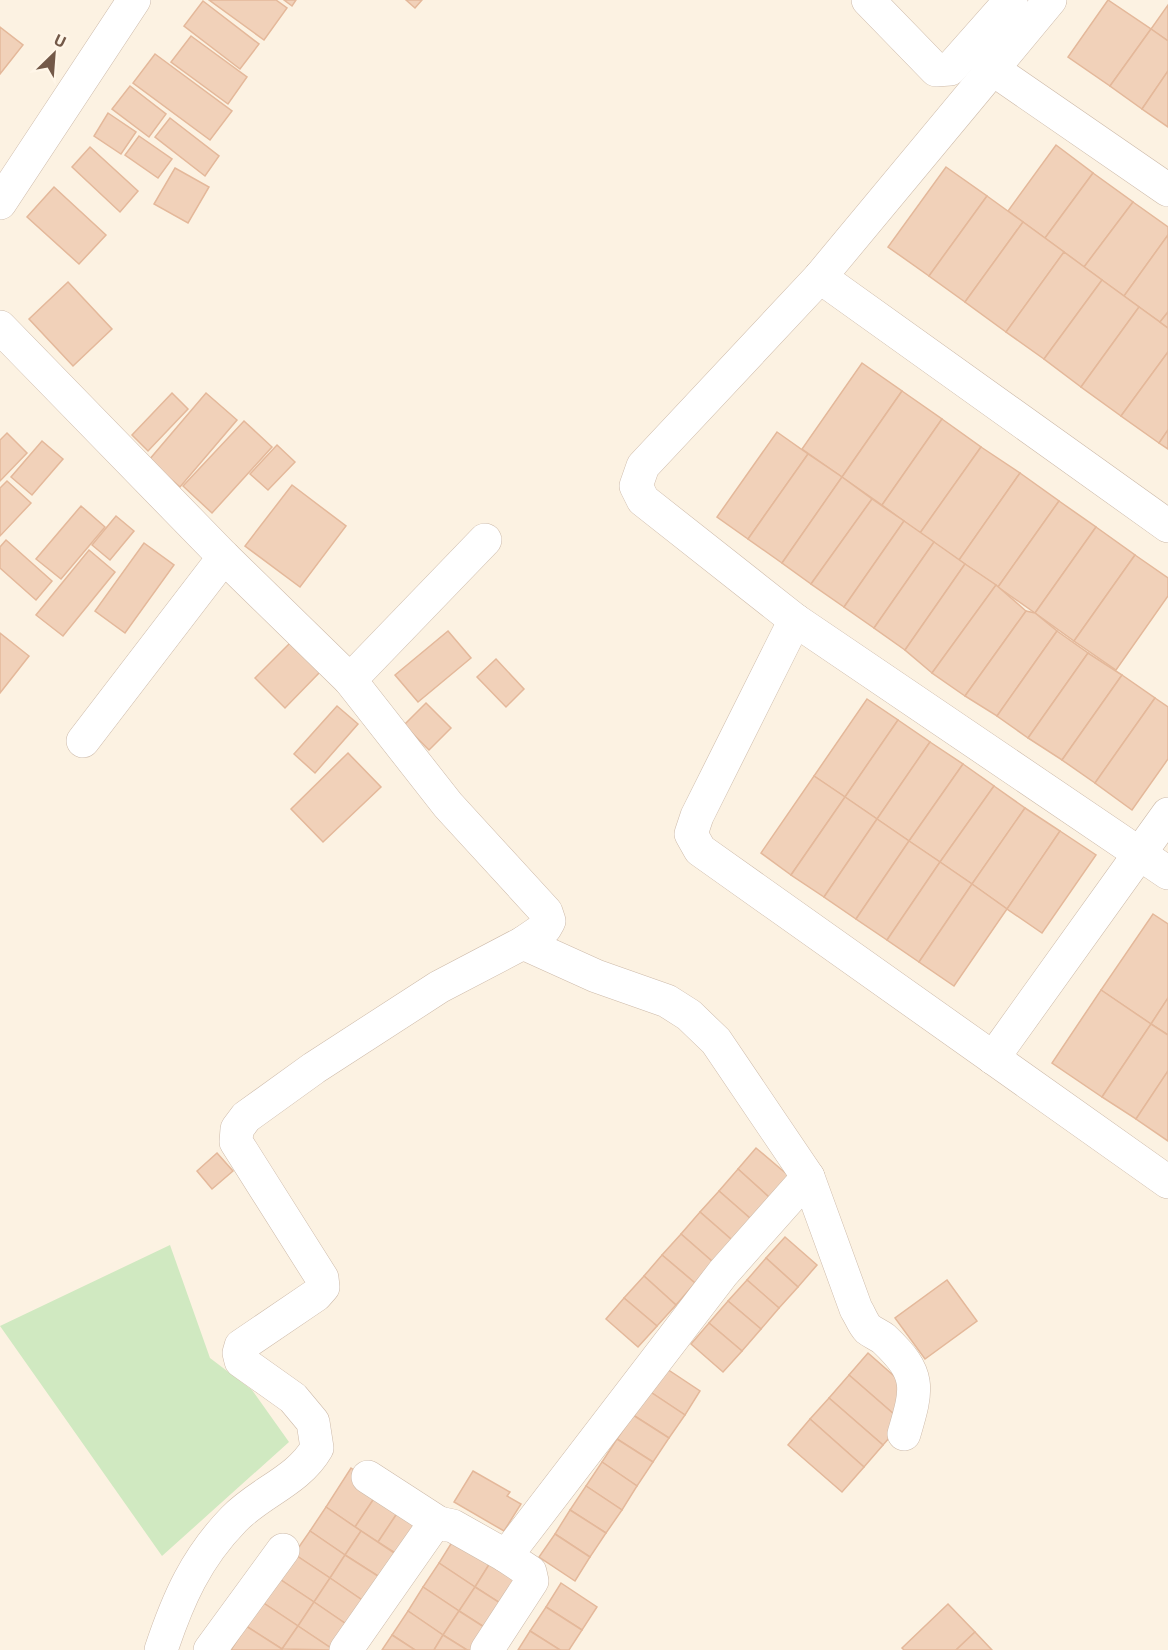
<svg xmlns="http://www.w3.org/2000/svg" width="1168" height="1650" font-family="'Exo 2',sans-serif">
<style>
.green{fill:#d0e9c1}
.building{fill:#f1d1b9;stroke:#e4b89a;stroke-width:1.5}
.lines{fill:none;stroke-linecap:round;stroke-linejoin:round}
.street-casing{stroke:#cdbaa9;stroke-width:34}
.street{stroke:#fff;stroke-width:33}
</style>
<rect width="100%" height="100%" fill="#fcf2e2"/>
<polygon class="green" points="170,1245 210,1358 252,1390 289,1442 162,1556 0,1326"/>
<g class="building">
<polygon points="209,0 276,0 287,8 264,40"/>
<polygon points="284,0 296,0 292,6"/>
<polygon points="406,0 422,0 415,8"/>
<polygon points="1108,0 1151,29 1110,86 1068,57"/>
<polygon points="203,1 259,44 240,69 184,26"/>
<polygon points="1168,5 1168,41 1151,29"/>
<polygon points="0,27 23,45 0,74"/>
<polygon points="1151,29 1168,41 1168,71 1142,109 1110,86"/>
<polygon points="191,36 247,77 228,104 171,62"/>
<polygon points="155,54 232,111 210,140 133,83"/>
<polygon points="1168,71 1168,127 1142,109"/>
<polygon points="130,86 166,114 149,137 112,109"/>
<polygon points="108,113 136,132 121,154 94,136"/>
<polygon points="170,118 219,156 205,176 155,137"/>
<polygon points="139,136 172,159 158,178 125,155"/>
<polygon points="1056,145 1093,173 1045,238 1008,211"/>
<polygon points="90,147 138,191 120,212 72,167"/>
<polygon points="946,167 987,196 929,276 888,247"/>
<polygon points="175,168 209,187 188,223 154,204"/>
<polygon points="1093,173 1133,202 1084,267 1045,238"/>
<polygon points="54,187 106,235 79,264 27,217"/>
<polygon points="987,196 1023,222 965,302 929,276"/>
<polygon points="1133,202 1168,227 1168,235 1124,296 1084,267"/>
<polygon points="1023,222 1064,252 1006,332 965,302"/>
<polygon points="1168,235 1168,312 1160,322 1124,296"/>
<polygon points="1064,252 1102,280 1044,359 1006,332"/>
<polygon points="1102,280 1139,307 1081,387 1044,359"/>
<polygon points="68,282 112,329 73,366 29,319"/>
<polygon points="1139,307 1168,328 1168,352 1121,416 1081,387"/>
<polygon points="1168,312 1168,328 1160,322"/>
<polygon points="1168,352 1168,430 1159,443 1121,416"/>
<polygon points="862,363 902,391 842,477 802,449"/>
<polygon points="902,391 942,419 882,505 842,477"/>
<polygon points="172,393 188,409 148,451 132,435"/>
<polygon points="206,393 237,420 180,487 149,460"/>
<polygon points="942,419 981,447 920,533 882,505"/>
<polygon points="244,421 272,447 212,513 183,486"/>
<polygon points="1168,430 1168,449 1159,443"/>
<polygon points="777,432 808,454 748,539 717,517"/>
<polygon points="7,433 27,453 0,481 0,440"/>
<polygon points="42,441 63,459 32,495 11,477"/>
<polygon points="277,445 295,462 268,490 250,474"/>
<polygon points="981,447 1020,473 959,560 920,533"/>
<polygon points="808,454 842,477 782,563 748,539"/>
<polygon points="1020,473 1059,501 998,587 959,560"/>
<polygon points="842,477 872,499 811,584 782,563"/>
<polygon points="7,481 31,503 0,536 0,488"/>
<polygon points="292,485 346,526 300,587 245,546"/>
<polygon points="872,499 904,521 844,607 811,584"/>
<polygon points="1059,501 1096,527 1035,613 998,587"/>
<polygon points="81,506 105,527 61,579 36,559"/>
<polygon points="116,516 134,531 110,560 92,545"/>
<polygon points="904,521 934,542 874,628 844,607"/>
<polygon points="1096,527 1135,555 1074,641 1035,613"/>
<polygon points="6,540 52,581 36,600 0,568 0,547"/>
<polygon points="934,542 965,564 905,650 874,628"/>
<polygon points="144,543 174,565 125,633 95,611"/>
<polygon points="89,550 115,572 63,636 36,615"/>
<polygon points="1135,555 1168,578 1168,596 1116,670 1074,641"/>
<polygon points="965,564 996,585 932,673 905,650"/>
<polygon points="996,585 1026,611 965,696 932,673"/>
<polygon points="1026,611 1035,613 1057,631 997,716 965,696"/>
<polygon points="448,631 471,658 418,702 395,675"/>
<polygon points="1057,631 1088,653 1028,738 997,716"/>
<polygon points="0,633 29,656 0,693"/>
<polygon points="290,643 320,672 285,708 255,678"/>
<polygon points="1088,653 1122,675 1062,760 1028,738"/>
<polygon points="496,659 524,689 506,707 477,677"/>
<polygon points="1122,675 1155,698 1095,783 1062,760"/>
<polygon points="1155,698 1168,707 1168,759 1132,810 1095,783"/>
<polygon points="867,699 898,720 845,797 814,776"/>
<polygon points="426,703 451,728 429,750 404,725"/>
<polygon points="337,706 358,724 315,773 294,754"/>
<polygon points="898,720 930,742 877,819 845,797"/>
<polygon points="930,742 963,764 909,841 877,819"/>
<polygon points="348,753 381,787 323,842 291,809"/>
<polygon points="963,764 994,786 940,862 909,841"/>
<polygon points="814,776 845,797 791,875 761,853"/>
<polygon points="994,786 1025,808 972,884 940,862"/>
<polygon points="845,797 877,819 824,897 791,875"/>
<polygon points="1025,808 1060,831 1007,909 972,884"/>
<polygon points="877,819 909,841 856,919 824,897"/>
<polygon points="1060,831 1096,855 1042,933 1007,909"/>
<polygon points="909,841 940,862 887,940 856,919"/>
<polygon points="940,862 972,884 919,962 887,940"/>
<polygon points="972,884 1007,909 954,986 919,962"/>
<polygon points="1153,914 1168,924 1168,998 1151,1024 1101,990"/>
<polygon points="1101,990 1151,1024 1102,1097 1052,1063"/>
<polygon points="1168,998 1168,1035 1151,1024"/>
<polygon points="1151,1024 1168,1035 1168,1071 1136,1119 1102,1097"/>
<polygon points="1168,1071 1168,1141 1136,1119"/>
<polygon points="756,1148 789,1176 770,1198 738,1169"/>
<polygon points="217,1153 233,1171 212,1189 197,1171"/>
<polygon points="738,1169 770,1198 751,1219 719,1191"/>
<polygon points="719,1191 751,1219 732,1240 700,1212"/>
<polygon points="700,1212 732,1240 713,1262 681,1234"/>
<polygon points="681,1234 713,1262 695,1283 662,1255"/>
<polygon points="785,1237 817,1265 798,1287 766,1258"/>
<polygon points="662,1255 695,1283 676,1305 644,1276"/>
<polygon points="766,1258 798,1287 779,1308 747,1280"/>
<polygon points="644,1276 676,1305 657,1326 624,1298"/>
<polygon points="747,1280 779,1308 761,1329 728,1301"/>
<polygon points="947,1280 977,1321 925,1359 895,1318"/>
<polygon points="624,1298 657,1326 638,1347 606,1319"/>
<polygon points="728,1301 761,1329 742,1351 709,1323"/>
<polygon points="709,1323 742,1351 723,1372 691,1344"/>
<polygon points="868,1353 902,1383 896,1416 849,1375"/>
<polygon points="664,1367 700,1391 685,1415 649,1391"/>
<polygon points="849,1375 903,1422 883,1445 829,1398"/>
<polygon points="649,1391 685,1415 669,1438 633,1415"/>
<polygon points="829,1398 883,1445 864,1467 810,1419"/>
<polygon points="633,1415 669,1438 653,1462 617,1439"/>
<polygon points="810,1419 864,1467 842,1492 788,1445"/>
<polygon points="617,1439 653,1462 637,1486 602,1462"/>
<polygon points="602,1462 637,1486 622,1510 586,1486"/>
<polygon points="351,1468 381,1488 355,1527 326,1507"/>
<polygon points="473,1471 510,1492 507,1496 521,1504 504,1531 454,1502"/>
<polygon points="586,1486 622,1510 606,1533 570,1510"/>
<polygon points="381,1488 404,1503 378,1542 355,1527"/>
<polygon points="404,1503 428,1519 403,1558 378,1542"/>
<polygon points="326,1507 361,1531 345,1555 310,1531"/>
<polygon points="570,1510 606,1533 590,1557 555,1534"/>
<polygon points="310,1531 345,1555 330,1578 294,1554"/>
<polygon points="361,1531 397,1555 381,1578 345,1555"/>
<polygon points="555,1534 590,1557 575,1581 539,1557"/>
<polygon points="454,1539 490,1563 475,1587 439,1563"/>
<polygon points="294,1554 330,1578 314,1602 278,1578"/>
<polygon points="345,1555 381,1578 365,1602 330,1578"/>
<polygon points="439,1563 475,1587 459,1611 423,1587"/>
<polygon points="490,1563 526,1586 511,1610 475,1587"/>
<polygon points="278,1578 314,1602 298,1626 262,1602"/>
<polygon points="330,1578 365,1602 349,1626 314,1602"/>
<polygon points="561,1583 597,1607 582,1630 546,1607"/>
<polygon points="423,1587 459,1611 443,1635 408,1611"/>
<polygon points="475,1587 511,1610 495,1634 459,1611"/>
<polygon points="262,1602 298,1626 282,1649 246,1626"/>
<polygon points="314,1602 349,1626 334,1650 298,1626"/>
<polygon points="948,1604 975,1632 956,1650 904,1650 902,1648"/>
<polygon points="546,1607 582,1630 569,1650 560,1650 530,1631"/>
<polygon points="408,1611 443,1635 434,1650 415,1650 392,1635"/>
<polygon points="459,1611 495,1634 485,1650 467,1650 443,1635"/>
<polygon points="246,1626 282,1649 282,1650 231,1650"/>
<polygon points="298,1626 334,1650 333,1650 282,1649"/>
<polygon points="530,1631 560,1650 518,1650"/>
<polygon points="975,1632 992,1650 956,1650"/>
<polygon points="392,1635 415,1650 382,1650"/>
<polygon points="443,1635 467,1650 434,1650"/>
</g>
<g class="lines">
<defs>
<g id="street">
<polyline points="868,0 936,70 950,69 1011,0"/>
<polyline points="1050,0 820,277 643,466 636,486 643,500 795,620 1168,873"/>
<polyline points="994,70 1168,190"/>
<polyline points="0,203 134,0"/>
<polyline points="820,277 1168,526"/>
<path d="M0,327L224,557L350,680L448,805L546,912L549,921L545,928L523,943L439,987L314,1068L246,1117L237,1129L236,1142L322,1278L323,1287L316,1295L241,1346L239,1353L241,1361L293,1398L313,1422L317,1448C298,1481 260,1492 234,1519C196,1558 178,1599 161,1650"/>
<polyline points="795,620 697,816 691,834 700,850 1168,1182"/>
<polyline points="350,680 485,540"/>
<polyline points="83,741 224,557"/>
<path d="M523,943L596,976L667,1001L689,1015L716,1041L808,1177L856,1309C860,1315 863,1324 868,1329C873,1333 879,1335 884,1339C921,1374 918,1387 904,1434"/>
<polyline points="993,1058 1168,814"/>
<polyline points="368,1477 439,1523"/>
<polyline points="210,1650 283,1550"/>
<polyline points="346,1650 432,1527 439,1523 453,1526 506,1556"/>
<polyline points="487,1650 532,1581 530,1572 506,1556 723,1273 808,1177"/>
</g>
</defs>
<use href="#street" class="street-casing"/>
<use href="#street" class="street"/>
</g>
<g transform="translate(54 54) rotate(25)" stroke="#fff6e8" stroke-width="4.5" paint-order="stroke">
<path d="M0-4.5L10 22L0 15L-10 22Z" fill="#735948"/>
<text y="-9" font-size="16" font-weight="bold" text-anchor="middle" fill="#735948">U</text>
</g>
</svg>
